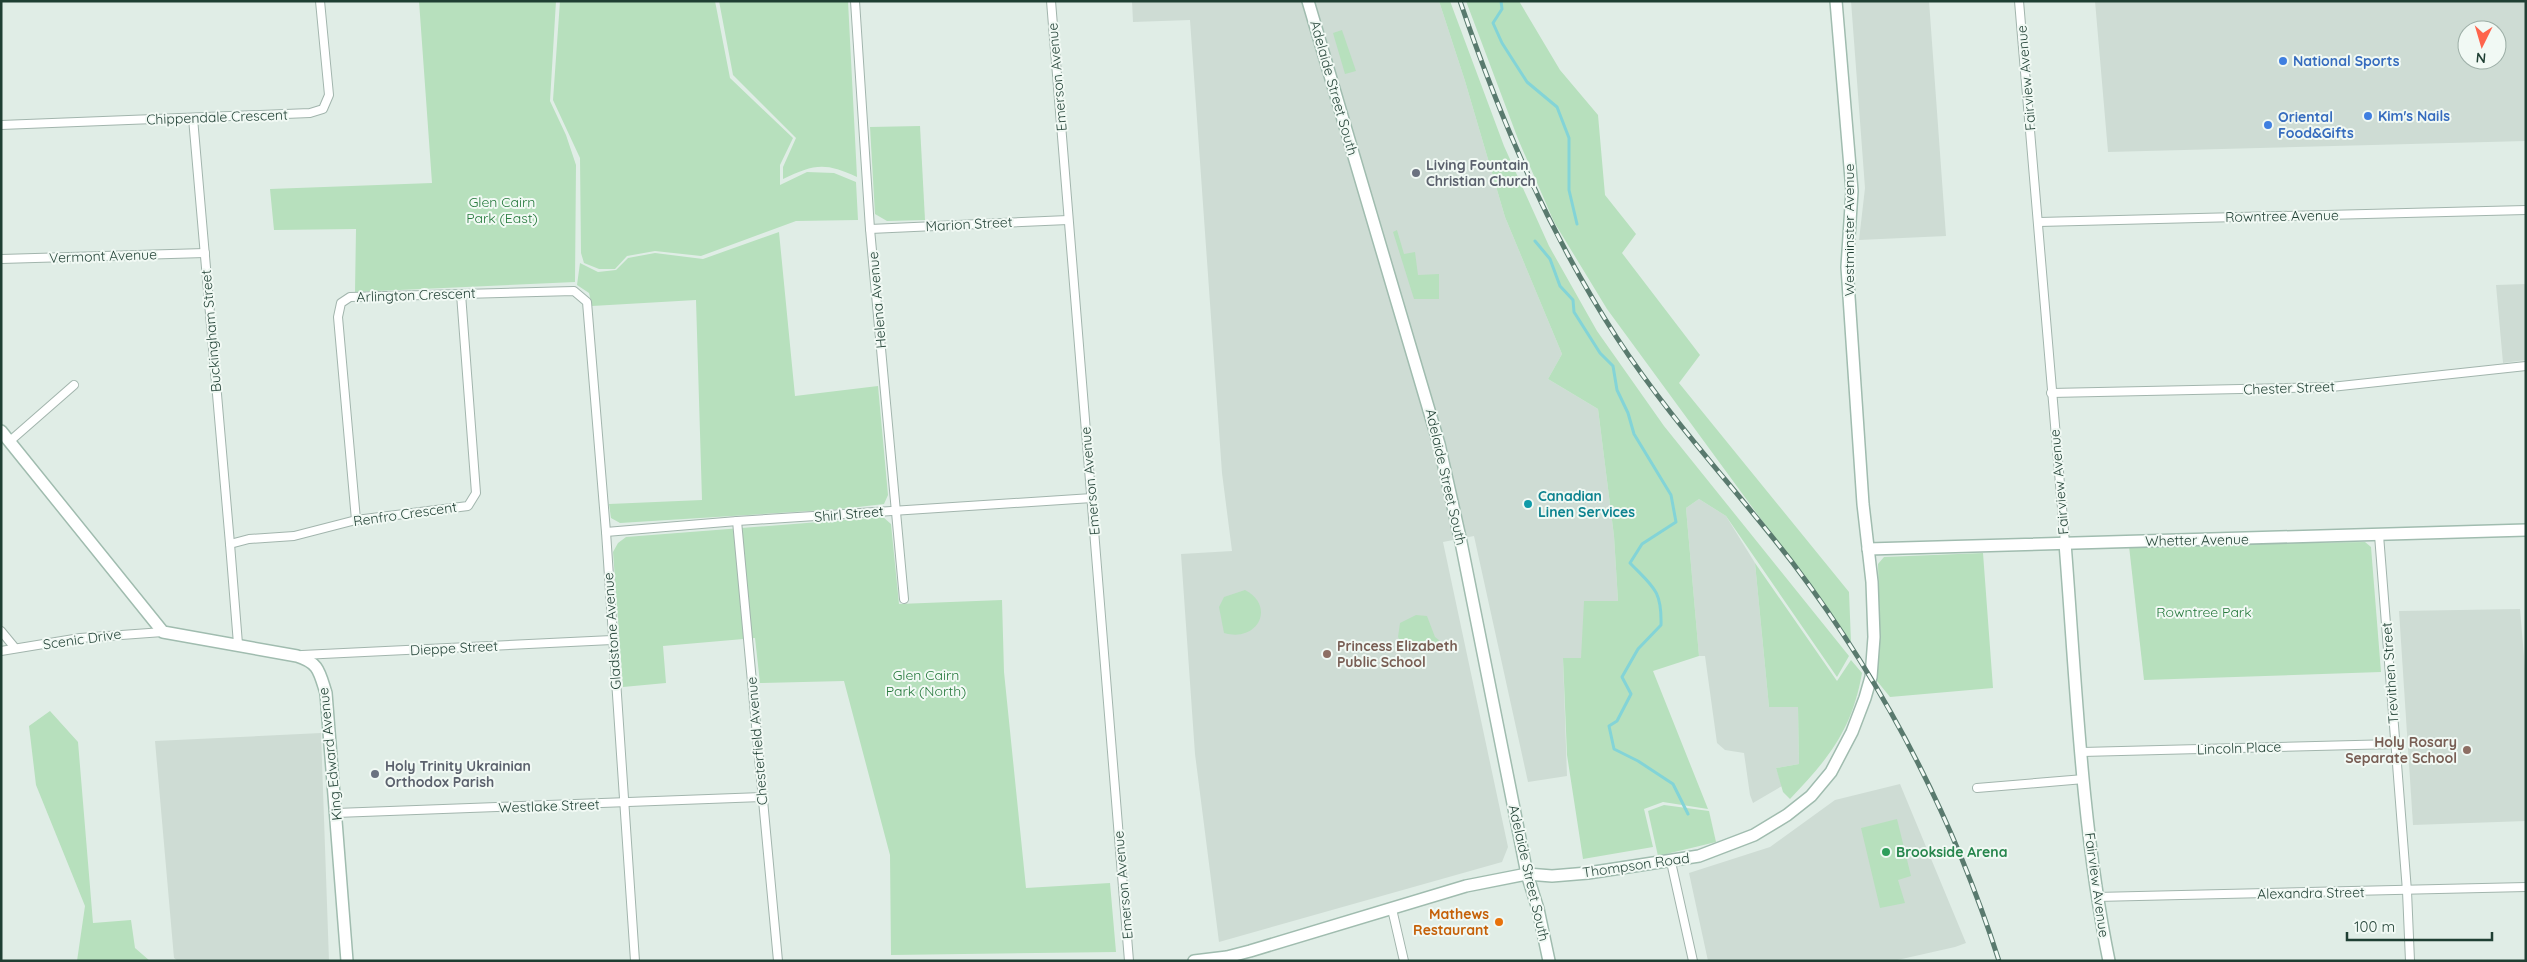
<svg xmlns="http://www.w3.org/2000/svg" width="2527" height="962" font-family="Quicksand,sans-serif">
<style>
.built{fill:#cedcd4;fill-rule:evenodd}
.green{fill:#b7e0bd}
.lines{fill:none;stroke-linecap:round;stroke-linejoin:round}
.stream{stroke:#83d4d7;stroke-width:3}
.street-casing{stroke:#a2b5ad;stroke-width:10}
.secondary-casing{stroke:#a0bcaf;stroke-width:14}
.street{stroke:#fff;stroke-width:8}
.secondary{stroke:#fff;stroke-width:11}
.rail-casing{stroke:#597a6e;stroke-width:5}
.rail{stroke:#f1f9f4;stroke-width:3;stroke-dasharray:9;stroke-linecap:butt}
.shop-dot{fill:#3f7fe0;stroke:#f1f9f4;stroke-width:2}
.worship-dot{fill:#6b7280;stroke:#f1f9f4;stroke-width:2}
.culture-dot{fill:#0f9aa8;stroke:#f1f9f4;stroke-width:2}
.education-dot{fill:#8d6e63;stroke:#f1f9f4;stroke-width:2}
.leisure-dot{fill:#2e9e5b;stroke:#f1f9f4;stroke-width:2}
.food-dot{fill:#e8710a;stroke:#f1f9f4;stroke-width:2}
.labels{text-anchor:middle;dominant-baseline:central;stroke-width:4;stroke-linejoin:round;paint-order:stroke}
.shop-label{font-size:14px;font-weight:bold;fill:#366cbe;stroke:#f1f9f4;text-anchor:start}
.street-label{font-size:14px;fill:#1f3f33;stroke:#f1f9f4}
.worship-label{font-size:14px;font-weight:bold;fill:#5b616d;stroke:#f1f9f4;text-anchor:start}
.park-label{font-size:14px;fill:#26793c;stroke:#f1f9f4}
.culture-label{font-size:14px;font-weight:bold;fill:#0d838f;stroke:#f1f9f4;text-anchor:start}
.education-label{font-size:14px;font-weight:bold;fill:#785e54;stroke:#f1f9f4;text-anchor:start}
.leisure-label{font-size:14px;font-weight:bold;fill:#27864d;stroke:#f1f9f4;text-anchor:start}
.food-label{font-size:14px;font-weight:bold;fill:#c56008;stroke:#f1f9f4;text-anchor:end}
</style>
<rect width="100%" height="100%" fill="#e0ede6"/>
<g class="built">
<polygon points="1132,1 1439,1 1465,81 1505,217 1562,354 1548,379 1598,409 1614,536 1618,601 1581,658 1563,658 1567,776 1528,782 1474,536 1443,542 1508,847 1502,862 1219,942 1195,754 1181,554 1232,551 1222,473 1190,20 1133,22"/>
<polygon points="1851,1 1929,1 1946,236 1859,240 1865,188"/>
<path d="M2095,1H2526V141L2108,152ZM2467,30H2497V60H2467Z"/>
<polygon points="2526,284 2526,360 2503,363 2496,285"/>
<polygon points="1699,499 1726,516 1755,563 1769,707 1798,707 1799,764 1776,768 1782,786 1753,803 1750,795 1744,753 1725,750 1717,743 1705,656 1699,656 1686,508"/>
<polygon points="2520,609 2526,680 2526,821 2413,825 2399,611"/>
<polygon points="321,733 329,961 178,961 174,958 155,741"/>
<polygon points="1900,784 1966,943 1955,947 1893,961 1708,961 1689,873 1770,847 1835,800"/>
</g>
<g class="green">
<polygon points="419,1 556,1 550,101 566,135 576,165 575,282 355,292 356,229 274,230 270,189 432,183"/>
<polygon points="560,1 715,1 730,78 793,138 780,165 780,185 807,172 834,173 856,182 858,220 796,221 701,256 655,251 627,256 615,269 599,269 584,263 581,253 580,158 553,100"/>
<path d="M719,1H848L857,177C825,162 814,164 783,179V167L796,138L733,75Z"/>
<polygon points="1439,1 1450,1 1504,146 1549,246 1597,331 1664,426 1849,656 1837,677 1726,516 1699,499 1686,508 1699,656 1653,671 1708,809 1663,802 1644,809 1653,847 1583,859 1567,755 1563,658 1581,658 1584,601 1618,601 1614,536 1598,409 1548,379 1562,354 1505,217 1465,81"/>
<polygon points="1466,1 1519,1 1560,70 1598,115 1605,195 1636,234 1622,253 1700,355 1679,383 1849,592 1851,642 1607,309 1554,222 1518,139"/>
<polygon points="1342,30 1356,71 1345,74 1333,33"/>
<polygon points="920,126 925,220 887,221 875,214 870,127"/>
<polygon points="1397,230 1404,254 1415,252 1418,275 1439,274 1439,299 1414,299 1393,232"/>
<polygon points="779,232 795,396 878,386 888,495 884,504 841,509 620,523 611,518 609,504 702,500 696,300 592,306 589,293 577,285 580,263 598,272 616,270 628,258 655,253 703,259"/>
<polygon points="883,517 891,524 899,604 1002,600 1004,672 1026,888 1110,883 1116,952 891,955 890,855 844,681 760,683 755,638 663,646 666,683 623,687 613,552 618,543 626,537"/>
<polygon points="2365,542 2371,547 2381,672 2144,680 2129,546"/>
<polygon points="1983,553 1993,688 1890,697 1877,681 1880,642 1878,564 1884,557"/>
<path d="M1755,563L1837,681L1851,660L1862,673C1852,730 1829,758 1790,799L1783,792L1776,768L1799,764L1798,707H1769Z"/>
<path d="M1245,590C1276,606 1258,643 1224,633L1219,607L1224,597Z"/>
<polygon points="1416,615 1427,616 1435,637 1440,641 1432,653 1427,650 1407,651 1398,637 1400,623"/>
<polygon points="50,711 78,742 93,923 131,920 135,948 150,961 77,961 85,906 36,785 29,726"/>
<polygon points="1664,805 1709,811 1716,842 1658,856 1648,811"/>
<polygon points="1897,819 1911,876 1898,880 1905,903 1880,908 1861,828"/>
</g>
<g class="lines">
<g class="stream">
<polyline points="1501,1 1502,9 1493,23 1502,43 1527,82 1557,107 1569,138 1569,190 1577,224"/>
<path d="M1535,241L1550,259L1560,286L1573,300L1574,312L1600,353L1613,366L1617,390L1628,413L1634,434L1671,495L1676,522L1642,544L1630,563C1653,587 1662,590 1661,625L1638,649L1622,677L1631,694L1617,721L1609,726L1614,749L1638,761L1673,784L1688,814"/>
</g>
<defs>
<g id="street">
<polyline points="855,1 870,229 904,599"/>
<polyline points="1051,1 1129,961"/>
<polyline points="2019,1 2065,543"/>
<polyline points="193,118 230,544"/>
<polyline points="1,125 310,113 323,109 329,95 320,1"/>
<polyline points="2039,222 2526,210"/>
<polyline points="870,229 1068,220"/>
<polyline points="1,259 205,253"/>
<polyline points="2051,393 2331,387 2526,366"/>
<polyline points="10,441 74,385"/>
<polyline points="356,520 338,317 341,303 350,297 574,291 587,302 606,532 635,961"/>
<polyline points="737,521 778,961"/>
<polyline points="606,532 737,521 1092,498"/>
<polyline points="2379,535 2407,891 2410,961"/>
<polyline points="1,631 15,648"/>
<polyline points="238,644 230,544 249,539 294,536 356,520 468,506 476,493 461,294"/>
<polyline points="1,651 80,638 163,632"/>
<polyline points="302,655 612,640"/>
<polyline points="2082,752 2395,744"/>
<polyline points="1977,788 2084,779"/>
<polyline points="336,813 762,797"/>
<polyline points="1671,862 1693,961"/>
<polyline points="2096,897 2526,887"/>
<polyline points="1392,909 1404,961"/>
</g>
<g id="secondary">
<polyline points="1308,1 1439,444 1461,542 1527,874 1538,909 1549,961"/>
<path d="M1,431L163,632L297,656C319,663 319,671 326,693L347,961"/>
<path d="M2065,543C2076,682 2081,824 2109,961"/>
<polyline points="1868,549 2526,530"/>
<polyline points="1194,961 1227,957 1250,951 1466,886 1527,874 1552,876 1588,873 1699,856 1754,835 1787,815 1811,796 1831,772 1852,732 1865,698 1871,677 1874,637 1872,582 1863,504 1847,267 1852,191 1836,1"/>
</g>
</defs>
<use href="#street" class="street-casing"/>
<use href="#secondary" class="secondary-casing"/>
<use href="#street" class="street"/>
<use href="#secondary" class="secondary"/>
<defs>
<path id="rail" d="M1460,1C1501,121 1548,231 1617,338C1669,418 1734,487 1792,562C1883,682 1953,817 1999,961"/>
</defs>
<use href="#rail" class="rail-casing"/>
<use href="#rail" class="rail"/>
</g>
<g class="shop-dot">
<circle cx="2283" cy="61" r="5"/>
<circle cx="2368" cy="116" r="5"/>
<circle cx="2268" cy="125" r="5"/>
</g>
<g class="worship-dot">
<circle cx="1416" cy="173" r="5"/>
<circle cx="375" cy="774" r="5"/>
</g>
<circle class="culture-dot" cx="1528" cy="504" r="5"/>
<g class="education-dot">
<circle cx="1327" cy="654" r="5"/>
<circle cx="2467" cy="750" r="5"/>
</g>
<circle class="leisure-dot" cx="1886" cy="852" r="5"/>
<circle class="food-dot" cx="1499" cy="922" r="5"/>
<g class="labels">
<g class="shop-label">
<text x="2293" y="61">National Sports</text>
<text x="2378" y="116">Kim's Nails</text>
<text x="2278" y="117">Oriental<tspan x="2278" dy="16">Food&amp;Gifts</tspan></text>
</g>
<g class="street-label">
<text transform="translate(1057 77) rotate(-95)">Emerson Avenue</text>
<text transform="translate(2026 78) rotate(-95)">Fairview Avenue</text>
<text transform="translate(1334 88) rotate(74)">Adelaide Street South</text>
<text transform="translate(217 117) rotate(-2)">Chippendale Crescent</text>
<text transform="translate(2282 216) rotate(-1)">Rowntree Avenue</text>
<text transform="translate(969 224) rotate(-3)">Marion Street</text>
<text transform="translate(1849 230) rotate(-90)">Westminster Avenue</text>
<text transform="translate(103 256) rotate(-2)">Vermont Avenue</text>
<text transform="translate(416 295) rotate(-2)">Arlington Crescent</text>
<text transform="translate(877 300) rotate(-95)">Helena Avenue</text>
<text transform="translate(211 331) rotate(-95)">Buckingham Street</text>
<text transform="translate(2289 388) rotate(-2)">Chester Street</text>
<text transform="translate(1446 477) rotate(77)">Adelaide Street South</text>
<text transform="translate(1090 481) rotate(-95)">Emerson Avenue</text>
<text transform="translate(2059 482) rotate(-95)">Fairview Avenue</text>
<text transform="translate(405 514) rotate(-8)">Renfro Crescent</text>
<text transform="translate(849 514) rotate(-5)">Shirl Street</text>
<text transform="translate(2197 540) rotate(-1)">Whetter Avenue</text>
<text transform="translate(612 631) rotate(-94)">Gladstone Avenue</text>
<text transform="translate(82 639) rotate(-8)">Scenic Drive</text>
<text transform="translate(454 648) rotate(-3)">Dieppe Street</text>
<text transform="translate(2390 673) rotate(-94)">Trevithen Street</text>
<text transform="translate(757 741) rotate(-95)">Chesterfield Avenue</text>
<text transform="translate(2239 748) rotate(-2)">Lincoln Place</text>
<text transform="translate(330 754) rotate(-96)">King Edward Avenue</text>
<text transform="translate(549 806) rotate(-2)">Westlake Street</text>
<text transform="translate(1636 865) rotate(-8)">Thompson Road</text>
<text transform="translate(1529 873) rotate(77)">Adelaide Street South</text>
<text transform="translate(1123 885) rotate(-95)">Emerson Avenue</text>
<text transform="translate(2097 885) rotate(82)">Fairview Avenue</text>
<text transform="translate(2311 893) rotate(-1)">Alexandra Street</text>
</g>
<g class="worship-label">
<text x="1426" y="165">Living Fountain<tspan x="1426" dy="16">Christian Church</tspan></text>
<text x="385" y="766">Holy Trinity Ukrainian<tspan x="385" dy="16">Orthodox Parish</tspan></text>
</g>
<g class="park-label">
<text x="502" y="202">Glen Cairn<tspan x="502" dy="16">Park (East)</tspan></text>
<text x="2204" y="612">Rowntree Park</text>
<text x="926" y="675">Glen Cairn<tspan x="926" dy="16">Park (North)</tspan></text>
</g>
<g class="culture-label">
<text x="1538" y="496">Canadian<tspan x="1538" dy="16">Linen Services</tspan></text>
</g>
<g class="education-label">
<text x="1337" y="646">Princess Elizabeth<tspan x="1337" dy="16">Public School</tspan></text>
<text x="2457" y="742" text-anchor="end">Holy Rosary<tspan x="2457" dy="16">Separate School</tspan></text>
</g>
<g class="leisure-label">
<text x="1896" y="852">Brookside Arena</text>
</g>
<g class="food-label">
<text x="1489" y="914">Mathews<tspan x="1489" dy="16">Restaurant</tspan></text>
</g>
</g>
<rect width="2527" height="962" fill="none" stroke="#1f3f33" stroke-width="5"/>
<g transform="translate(2482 45) rotate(185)"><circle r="24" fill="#f1f9f4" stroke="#9dafa7"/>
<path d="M0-4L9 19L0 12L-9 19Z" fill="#fe644c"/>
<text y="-8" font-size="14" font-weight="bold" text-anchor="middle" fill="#1f3f33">N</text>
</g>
<path d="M2347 932v8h145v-8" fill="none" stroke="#1f3f33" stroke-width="2.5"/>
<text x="2354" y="932" font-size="15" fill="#1f3f33" stroke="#f1f9f4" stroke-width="4" paint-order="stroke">100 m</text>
</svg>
